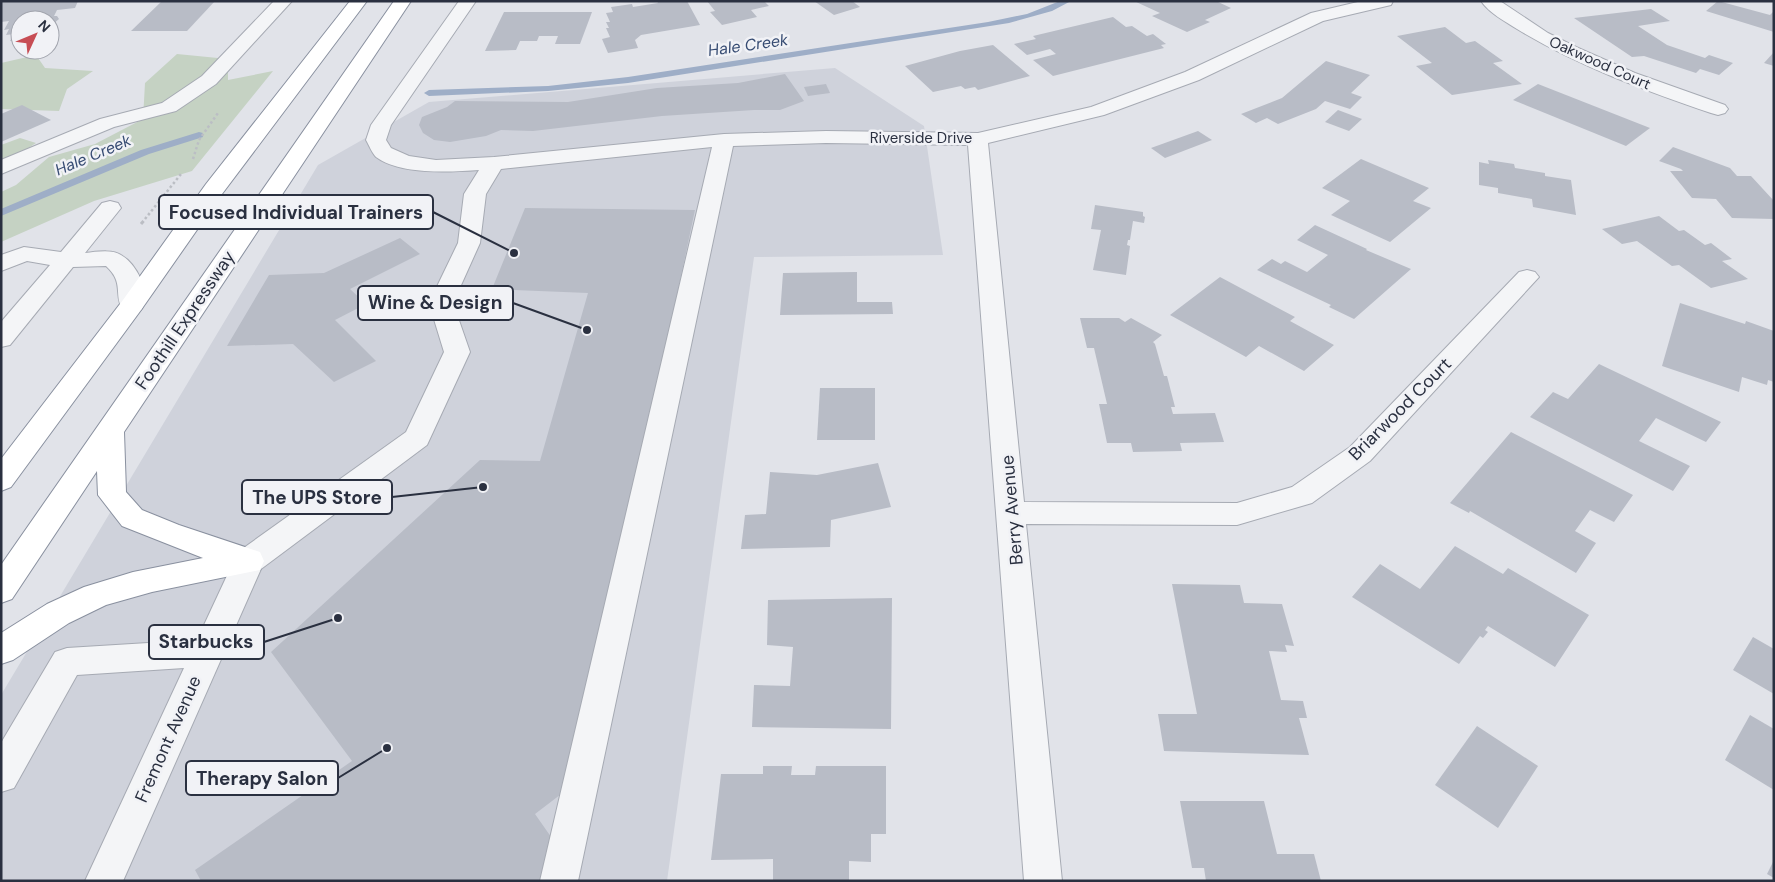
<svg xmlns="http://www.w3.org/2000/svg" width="1775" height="882" font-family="'DM Sans',sans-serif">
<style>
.built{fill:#cfd2db}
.green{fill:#c5d2c3}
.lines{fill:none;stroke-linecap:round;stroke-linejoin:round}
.stream{fill:#9eaec7;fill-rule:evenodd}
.building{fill:#b8bcc6}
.minor-casing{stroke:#a6aab3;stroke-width:2}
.highway-casing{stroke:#89909f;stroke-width:2}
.path-far1{stroke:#bbbec4;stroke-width:2.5;stroke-dasharray:2.5 2.5;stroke-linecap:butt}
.path{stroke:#bbbec4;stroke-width:3;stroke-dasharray:4 4;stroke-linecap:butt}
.minor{fill:#f4f5f7;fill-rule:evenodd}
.highway{fill:#fff;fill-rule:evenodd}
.labels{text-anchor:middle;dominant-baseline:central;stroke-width:5;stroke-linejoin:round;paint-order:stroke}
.far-street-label{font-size:15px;fill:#2a3040;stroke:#f1f2f6}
.far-water-label{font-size:16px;font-style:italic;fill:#364b72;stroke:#f1f2f6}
.street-label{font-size:18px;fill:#2a3040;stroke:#f1f2f6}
.leader{fill:none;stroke:#2a3040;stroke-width:2}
.callout-dot{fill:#2a3040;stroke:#f1f2f6;stroke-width:2}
.callout{fill:#f1f2f6;stroke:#2a3040;stroke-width:2}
.callout-label{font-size:19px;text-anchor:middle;font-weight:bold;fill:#2a3040}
</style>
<rect width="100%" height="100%" fill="#e1e3e9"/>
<polygon class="built" points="835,68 924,126 943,255 754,257 667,881 1,881 1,695 318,165 429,102"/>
<g class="green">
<polygon points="177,54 228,59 228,80 273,71 192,171 94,201 1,242 1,192 16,185 49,157 95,144 143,119 145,83"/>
<polygon points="36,55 45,68 93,71 67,89 59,111 1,109 1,63"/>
<polygon points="20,138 36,143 10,160 1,160 1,145"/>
</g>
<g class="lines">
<g class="stream">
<polygon points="1060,1 1071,1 1052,11 1009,23 628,83 548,91 429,96 424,93 429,90 548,86 628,77 988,22 1027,14"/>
<polygon points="199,132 203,133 203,137 149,154 1,216 1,209 141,150"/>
</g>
</g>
<g class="building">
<polygon points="1,1 78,1 75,8 57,10 54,16 57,16 59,19 53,24 50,24 50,20 20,20 20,40 10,41 14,34 6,35 9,29 4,30 9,21 1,22"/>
<polygon points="162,1 215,1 187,31 131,31"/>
<polygon points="657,1 687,1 700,25 641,35 635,40 638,48 608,53 602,39 610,37 606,28 609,28 606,22 610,22 606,13 613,12 611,7 632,4 633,7 658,3"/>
<polygon points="707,1 764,1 769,6 751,10 757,17 722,25 710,12 715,11"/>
<polygon points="814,1 852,1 860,7 834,15"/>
<polygon points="1134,1 1216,1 1231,8 1205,20 1210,22 1187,32 1152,16 1160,13"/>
<polygon points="1718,1 1770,15 1774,11 1774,32 1706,11"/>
<polygon points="1651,9 1670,21 1638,26 1667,45 1705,58 1709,55 1733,63 1719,75 1700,69 1696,73 1644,56 1632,57 1574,18"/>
<polygon points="504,12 592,12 580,44 555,44 558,36 539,36 537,41 520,41 516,50 485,51"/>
<polygon points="1113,17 1126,27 1132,26 1147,36 1153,34 1166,44 1161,45 1164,48 1053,76 1033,60 1056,54 1050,49 1027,55 1014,44 1036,39 1033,36"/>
<polygon points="1445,27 1466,43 1475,41 1503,61 1493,63 1522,84 1452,95 1416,66 1432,63 1397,36"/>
<polygon points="993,45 1030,76 978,90 975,87 965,89 961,86 933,92 905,66 960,51"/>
<polygon points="1774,52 1774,66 1764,63"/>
<polygon points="1326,61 1370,75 1351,93 1362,97 1350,109 1325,101 1316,109 1278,124 1267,118 1256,123 1241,114 1282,98"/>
<polygon points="785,74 804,101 780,110 754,110 662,116 533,131 501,130 486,136 450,142 434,140 423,133 419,125 422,117 447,107 455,101 568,102 657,88 738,83"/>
<polygon points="826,84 830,93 808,96 804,87"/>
<polygon points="1538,84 1650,128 1626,146 1513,100"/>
<polygon points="22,105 51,120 1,142 1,114"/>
<polygon points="1338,110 1362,119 1349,131 1325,122"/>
<polygon points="1198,131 1212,140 1165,158 1151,148"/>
<polygon points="1673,147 1730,168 1737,176 1751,176 1774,201 1774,219 1732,218 1716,199 1692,198 1670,171 1683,171 1681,169 1659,161"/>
<polygon points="1361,159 1429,188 1413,201 1431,208 1390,242 1331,215 1350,201 1322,188"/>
<polygon points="1488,160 1514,164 1515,168 1545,173 1545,176 1571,180 1576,215 1533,207 1532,199 1498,193 1498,188 1479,185 1479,162 1489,164"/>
<polygon points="1095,205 1143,212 1143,216 1145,217 1144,223 1133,221 1130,240 1128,240 1127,245 1130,246 1126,275 1093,270 1101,230 1091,229"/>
<polygon points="525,208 695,210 573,785 535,814 556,844 548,881 201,881 195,870 352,761 271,652 480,460 540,461 588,293 492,289"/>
<polygon points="1659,216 1679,231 1684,230 1705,245 1711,243 1732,259 1722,261 1748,279 1711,288 1679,265 1672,266 1637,241 1622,244 1602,229"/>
<polygon points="1315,225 1367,249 1366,250 1411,269 1354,319 1329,307 1331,305 1257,270 1272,259 1281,264 1285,261 1307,272 1328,255 1297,240"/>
<polygon points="400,238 420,254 350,289 366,304 335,320 376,361 334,382 293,344 227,346 269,275 324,273"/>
<polygon points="857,272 857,302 892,302 893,314 780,315 783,273"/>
<polygon points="1220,277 1295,317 1290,321 1334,345 1304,371 1259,346 1246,357 1170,315"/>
<polygon points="1680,303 1745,324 1746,321 1774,331 1774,382 1768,380 1767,385 1742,377 1739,392 1662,366"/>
<polygon points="1080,318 1119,318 1125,322 1131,318 1162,335 1153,342 1155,344 1164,376 1167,376 1175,407 1171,407 1173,414 1215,413 1224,442 1180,443 1182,451 1133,452 1131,443 1107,443 1099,404 1107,404 1094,348 1087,348"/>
<polygon points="1599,364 1721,422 1706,442 1656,418 1639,441 1690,466 1673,491 1530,417 1553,392 1568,399"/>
<polygon points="820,388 875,388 875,440 817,440"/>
<polygon points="1511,432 1633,495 1614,522 1590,510 1575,531 1596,543 1576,573 1470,511 1469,513 1450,503"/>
<polygon points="878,463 891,507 831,520 830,547 741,549 745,515 766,514 770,472 817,475"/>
<polygon points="1455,546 1503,574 1508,568 1589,615 1555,667 1488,626 1485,630 1488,632 1483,638 1480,636 1459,664 1352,597 1380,564 1420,589"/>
<polygon points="1172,584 1240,585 1244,603 1282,604 1294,646 1285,645 1287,652 1269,651 1281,700 1303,701 1307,718 1299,718 1309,755 1164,751 1158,714 1197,714"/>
<polygon points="892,598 891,729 752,727 754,685 790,686 793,647 767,645 768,600"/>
<polygon points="1753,637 1774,649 1774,694 1733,670"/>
<polygon points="1750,715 1774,729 1774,790 1725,760"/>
<polygon points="1477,726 1538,766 1498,828 1435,785"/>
<polygon points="763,766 792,766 791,775 815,775 816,766 886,766 886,834 871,834 871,862 849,861 849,881 773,881 773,859 711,860 721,774 763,774"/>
<polygon points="1180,801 1264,801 1277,854 1314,854 1321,881 1206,881 1204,868 1192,868"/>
<polygon points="1774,860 1774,878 1767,874"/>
</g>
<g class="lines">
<defs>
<g id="minor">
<polygon points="274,1 292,1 216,84 176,111 114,127 1,174 1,160 100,119 162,103 202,76"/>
<path d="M459,1H476L391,125L386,140L391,148L409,156L436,160L494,157L724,134L826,131L978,133L1091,107L1185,72L1311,13L1362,1H1393L1391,5L1323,21L1199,80L1104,115L988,143L1024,502L1237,503L1292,487L1350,447L1519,272L1527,270L1535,272L1539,277L1370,461L1312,503L1237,525L1026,524L1062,881H1024L968,145L826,143L733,146L578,881H540L712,147L501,169L486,194L480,243L453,303L470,352L427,445L261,569L123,881H85L184,668L77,675L14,788L1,792V743L55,652L67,648L197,640L238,552L406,432L444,352L429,303L458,243L464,194L479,170C451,172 400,175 376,157C372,153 369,145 366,140L371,125Z"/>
<path d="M1481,1H1500L1548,33L1576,47L1635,73L1725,105L1728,109L1725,113L1718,115L1711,113C1644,90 1578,66 1517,29C1506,22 1489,13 1481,1Z"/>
<path d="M110,201L118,203L121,208L85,253C96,252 112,249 121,255C137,264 152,294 141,310L132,313L123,310C113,295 125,283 106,266L73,267L10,345L1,347V322L50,265L27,261L1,271V255L24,247L61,252L102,203Z"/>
</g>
<g id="highway">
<polygon points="350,1 367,1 222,194 141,310 11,487 1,491 1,459 123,300 206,184"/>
<polygon points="394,1 411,1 124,432 126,492 142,510 179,525 260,552 264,561 260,570 152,592 106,605 69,623 13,660 1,664 1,633 47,604 84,587 133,572 203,558 122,526 98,495 97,471 12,599 1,603 1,565"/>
</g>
</defs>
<use href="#minor" class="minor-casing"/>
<use href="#highway" class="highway-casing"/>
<g class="path-far1">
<polyline points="193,159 199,140 218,113"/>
<polyline points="145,219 181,174"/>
</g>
<polyline class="path" points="141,224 146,218"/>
<use href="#minor" class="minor"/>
<use href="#highway" class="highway"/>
</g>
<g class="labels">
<g class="far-street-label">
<text transform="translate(1600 63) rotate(24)">Oakwood Court</text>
<text x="921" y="138">Riverside Drive</text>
</g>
<g class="far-water-label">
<text transform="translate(748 45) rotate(-8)">Hale Creek</text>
<text transform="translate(93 155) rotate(-23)">Hale Creek</text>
</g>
<g class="street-label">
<text transform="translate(185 320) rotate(-56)">Foothill Expressway</text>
<text transform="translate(1400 409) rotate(-45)">Briarwood Court</text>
<text transform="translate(1012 510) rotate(-95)">Berry Avenue</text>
<text transform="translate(168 739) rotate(-66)">Fremont Avenue</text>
</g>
</g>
<path class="leader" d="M514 253L433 212M587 330L513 303M483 487L392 497M338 618L264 642M387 748L338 778"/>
<g class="callout-dot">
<circle cx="514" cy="253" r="5"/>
<circle cx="587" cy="330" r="5"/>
<circle cx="483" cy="487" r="5"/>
<circle cx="338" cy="618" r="5"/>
<circle cx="387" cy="748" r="5"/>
</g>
<g class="callout">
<rect x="159" y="195" width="274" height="34" rx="5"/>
<rect x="358" y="286" width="155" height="34" rx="5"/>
<rect x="242" y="480" width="150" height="34" rx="5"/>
<rect x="149" y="625" width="115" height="34" rx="5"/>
<rect x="186" y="761" width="152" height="34" rx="5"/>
</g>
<g class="callout-label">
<text x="296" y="219">Focused Individual Trainers</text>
<text x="435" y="309">Wine &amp; Design</text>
<text x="317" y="504">The UPS Store</text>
<text x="206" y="648">Starbucks</text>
<text x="262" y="785">Therapy Salon</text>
</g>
<rect width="1775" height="882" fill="none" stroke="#2a3040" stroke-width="5"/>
<g transform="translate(35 35) rotate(46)"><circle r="24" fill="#f1f2f6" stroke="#a1a4ad"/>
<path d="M0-4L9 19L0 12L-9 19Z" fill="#c74d54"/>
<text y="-8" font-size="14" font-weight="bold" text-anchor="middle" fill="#2a3040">N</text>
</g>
</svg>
